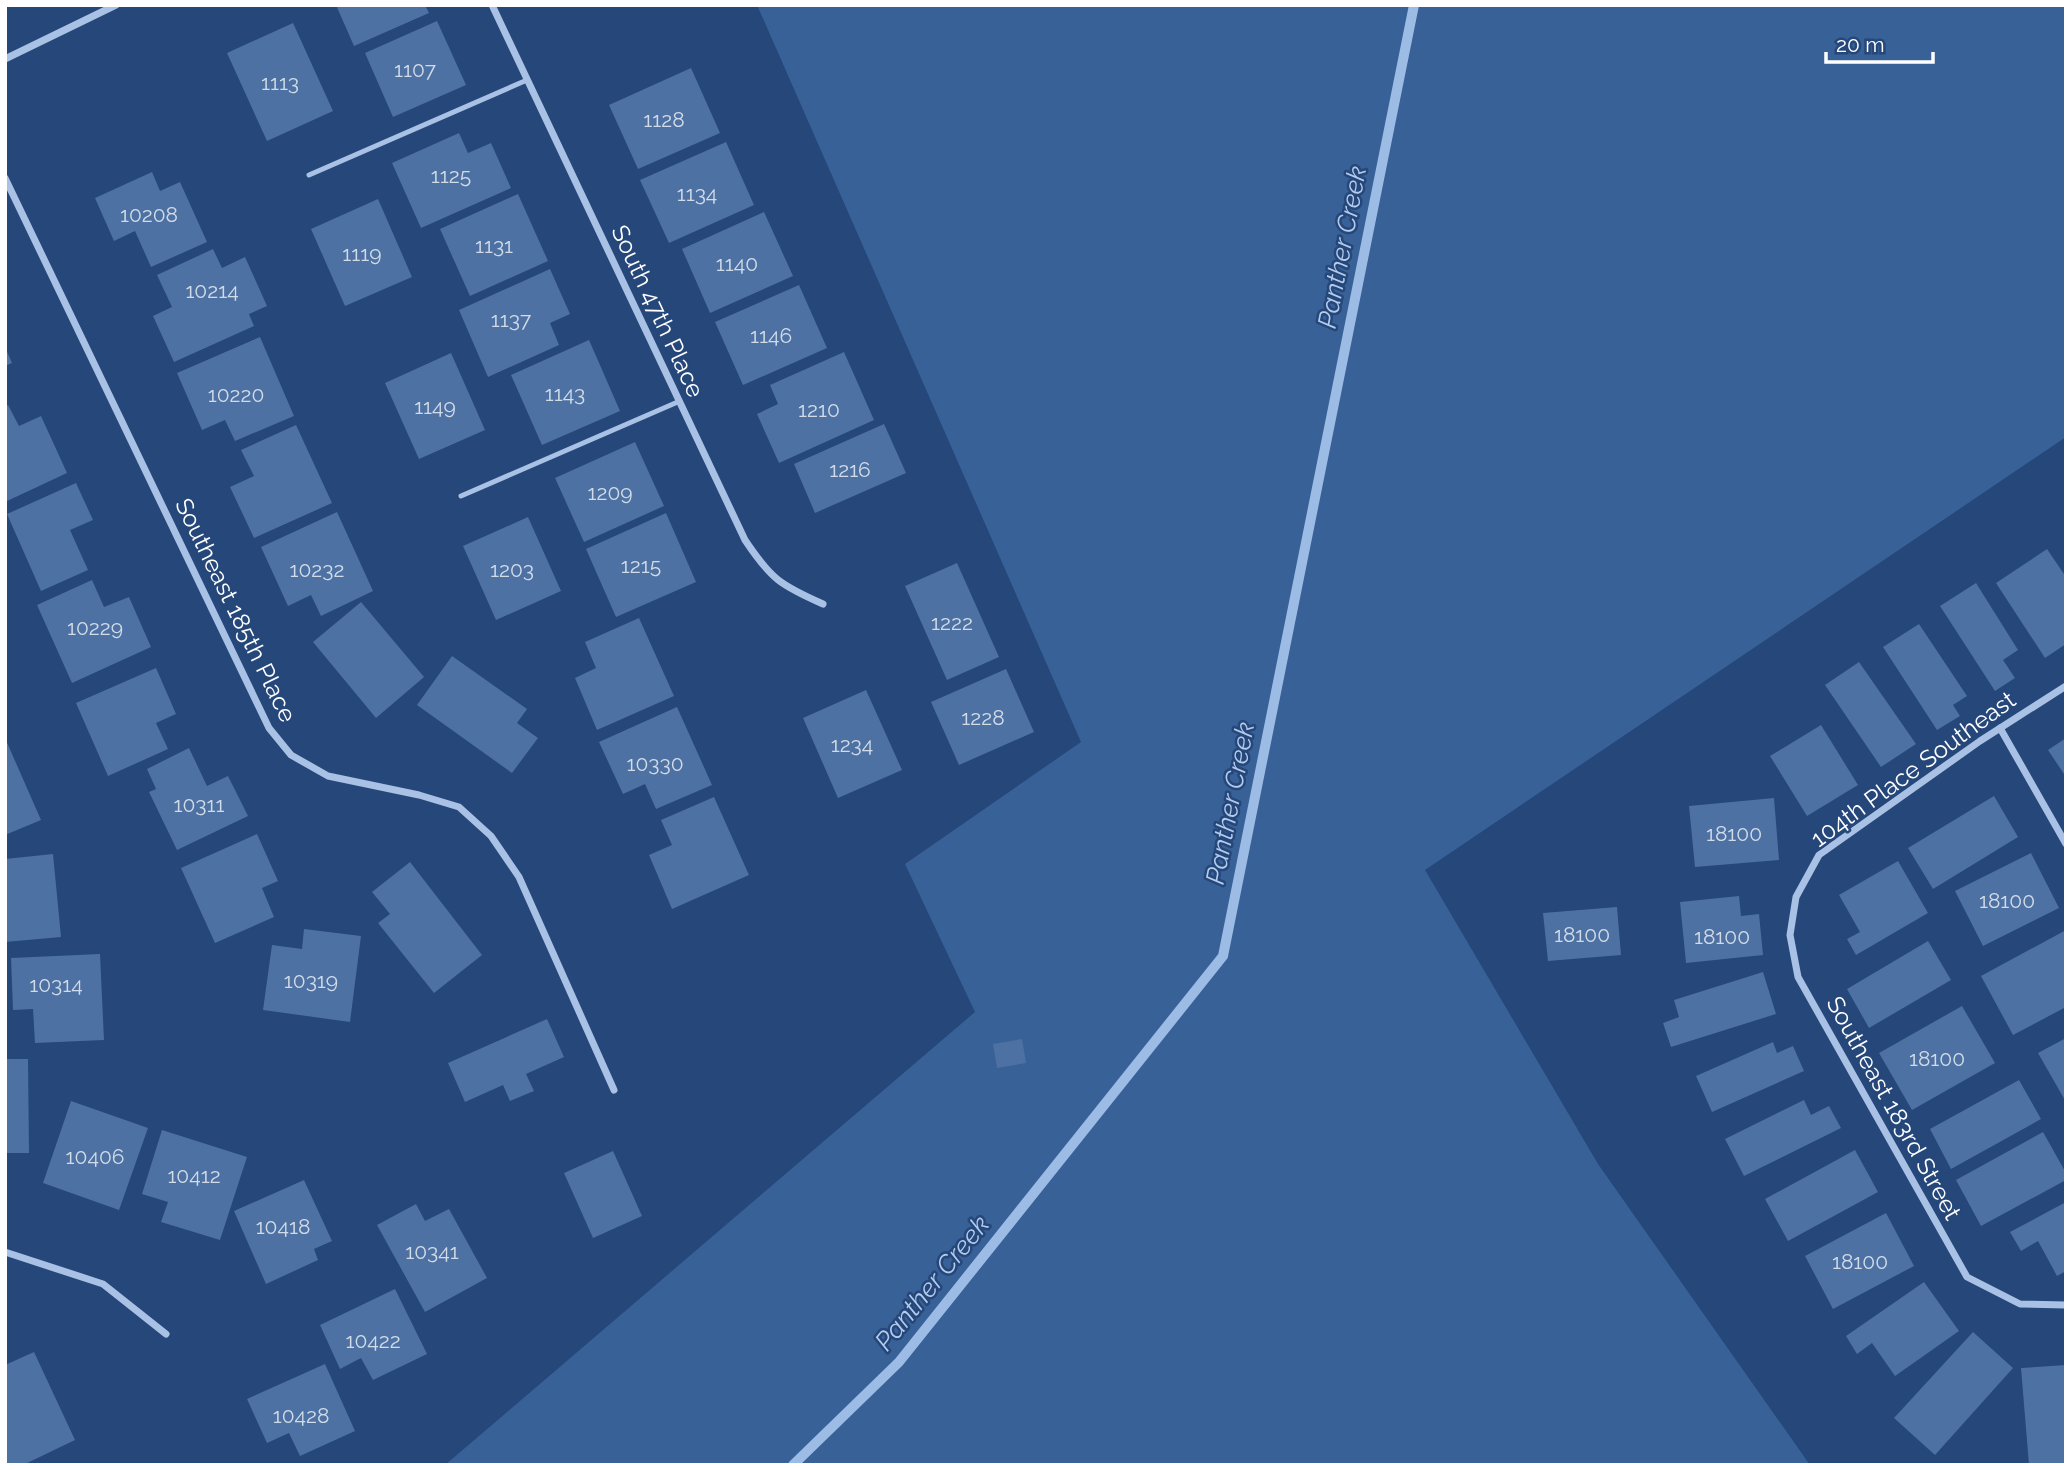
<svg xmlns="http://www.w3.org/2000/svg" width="2071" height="1470" font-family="Raleway,sans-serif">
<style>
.green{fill:#386198}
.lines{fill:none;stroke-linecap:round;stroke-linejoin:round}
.stream{stroke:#9cbce5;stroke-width:10}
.building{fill:#4d71a3}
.lane{stroke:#a8c1e4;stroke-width:5}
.street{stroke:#a8c1e4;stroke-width:7}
.labels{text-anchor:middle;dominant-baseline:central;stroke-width:5;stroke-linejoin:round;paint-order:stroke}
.number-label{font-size:21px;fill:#d2dce8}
.street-label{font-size:24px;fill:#fff;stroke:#25477a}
.water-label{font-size:26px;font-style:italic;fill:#b3cbec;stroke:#25477a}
</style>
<rect width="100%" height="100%" fill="#25477a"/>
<polygon class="green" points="757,5 2066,5 2066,437 1425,870 1598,1164 1810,1465 445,1465 975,1012 905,864 1081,742"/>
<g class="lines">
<polyline class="stream" points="793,1465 899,1362 1223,956 1414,5"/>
</g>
<g class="building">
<polygon points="336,5 425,5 429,13 354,46"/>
<polygon points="437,21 466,85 393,117 365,53"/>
<polygon points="293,23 333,111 267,141 227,53"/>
<polygon points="691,68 720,133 638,169 609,105"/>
<polygon points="459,133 468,153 491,143 511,188 421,228 392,163"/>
<polygon points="726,142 754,205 669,243 640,180"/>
<polygon points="152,172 160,191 180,182 207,242 151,267 135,231 114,241 95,198"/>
<polygon points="518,194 548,261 470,296 440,229"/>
<polygon points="378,199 412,277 345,306 311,229"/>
<polygon points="764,212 793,276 710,313 682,249"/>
<polygon points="213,249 222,268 245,257 267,306 249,314 254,326 174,362 153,316 172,307 157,275"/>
<polygon points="550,269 570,314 550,323 559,345 488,377 459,310"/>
<polygon points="799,285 827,348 743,385 715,322"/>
<polygon points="260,337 294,416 235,441 225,420 202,430 177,373"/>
<polygon points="589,340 620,411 542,445 511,375"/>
<polygon points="5,347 12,363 5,366"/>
<polygon points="844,352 874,420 779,463 757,414 778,404 770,385"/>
<polygon points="451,353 485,430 419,459 385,383"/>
<polygon points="8,405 19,426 41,416 67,473 5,502 5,406"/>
<polygon points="884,424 906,473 815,513 794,464"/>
<polygon points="296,425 332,503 254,538 230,487 254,476 241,450"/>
<polygon points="635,442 664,506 584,542 555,478"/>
<polygon points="76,483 93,520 70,530 88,570 41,591 7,514"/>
<polygon points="337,512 373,591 321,616 311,595 288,606 261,547"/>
<polygon points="666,513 696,582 616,617 586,549"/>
<polygon points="528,517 561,591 496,620 463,546"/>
<polygon points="2047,549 2066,577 2066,644 2045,658 1996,583"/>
<polygon points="957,563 999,657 947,680 905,586"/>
<polygon points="92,580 104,607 129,597 151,647 72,683 37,605"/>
<polygon points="1976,583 2018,650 2003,660 2015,678 1995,691 1940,606"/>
<polygon points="361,602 424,677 376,718 313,642"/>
<polygon points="639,618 674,696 597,730 575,678 596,668 585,642"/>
<polygon points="1919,624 1967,696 1953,705 1960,716 1937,730 1883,647"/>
<polygon points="452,656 527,709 517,723 538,738 512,773 417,705"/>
<polygon points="1859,662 1916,744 1881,767 1825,685"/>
<polygon points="156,668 176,714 156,723 168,749 108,776 76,703"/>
<polygon points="1006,669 1034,732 959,765 931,702"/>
<polygon points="866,690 902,770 838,798 803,718"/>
<polygon points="677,707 712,785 656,809 645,784 623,794 599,742"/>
<polygon points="1821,725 1858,785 1807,816 1770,756"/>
<polygon points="5,738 41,820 5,835"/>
<polygon points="2066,738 2066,777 2048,750"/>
<polygon points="189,748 207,786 228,776 248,816 177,850 149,792 156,789 147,769"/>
<polygon points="1994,796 2018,837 1933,889 1908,848"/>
<polygon points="714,797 749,875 672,909 649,855 672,845 661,820"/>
<polygon points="1774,798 1779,860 1695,867 1689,806"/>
<polygon points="257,834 278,881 262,888 274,917 215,943 181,868"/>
<polygon points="2031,853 2059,908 1983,946 1955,891"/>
<polygon points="53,854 61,937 5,942 5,859"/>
<polygon points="1898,861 1928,913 1856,955 1847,939 1860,932 1839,895"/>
<polygon points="410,862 482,955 434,993 378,923 390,914 372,892"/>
<polygon points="1739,896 1741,916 1759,914 1763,955 1686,963 1680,902"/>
<polygon points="1617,907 1621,955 1548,961 1543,913"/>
<polygon points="304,929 361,936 350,1022 263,1010 272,945 302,949"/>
<polygon points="2066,930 2066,1007 2013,1035 1981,976"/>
<polygon points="1928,941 1951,980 1869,1028 1847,989"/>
<polygon points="100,954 104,1040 35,1043 33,1009 13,1010 11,958"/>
<polygon points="1763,972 1776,1014 1671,1047 1663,1023 1679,1017 1674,1000"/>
<polygon points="1962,1006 1995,1063 1912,1110 1879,1053"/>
<polygon points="547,1019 564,1057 526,1074 534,1091 510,1101 503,1085 465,1102 448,1063"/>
<polygon points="2066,1038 2066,1102 2038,1053"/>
<polygon points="1022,1039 1026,1063 997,1068 993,1044"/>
<polygon points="1773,1042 1777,1053 1793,1046 1804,1071 1712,1112 1696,1076"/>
<polygon points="5,1059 28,1059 29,1153 5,1153"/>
<polygon points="2019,1080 2041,1119 1951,1169 1930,1129"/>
<polygon points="1804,1100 1811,1115 1829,1106 1841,1128 1744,1176 1725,1139"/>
<polygon points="71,1101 148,1128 119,1210 43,1183"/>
<polygon points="162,1130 247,1157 220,1240 161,1222 168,1202 142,1194"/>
<polygon points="2043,1132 2066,1173 2066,1180 1981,1226 1956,1180"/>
<polygon points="1855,1150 1878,1192 1788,1241 1765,1199"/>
<polygon points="613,1151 642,1216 593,1238 564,1173"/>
<polygon points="304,1180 332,1241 314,1249 318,1260 266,1284 234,1211"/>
<polygon points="2066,1202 2066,1271 2057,1276 2038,1241 2021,1251 2010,1232"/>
<polygon points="416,1204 425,1221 449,1209 487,1278 425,1312 377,1225"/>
<polygon points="1886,1213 1914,1266 1833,1309 1805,1256"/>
<polygon points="1924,1282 1959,1331 1895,1376 1872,1343 1857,1354 1846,1336"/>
<polygon points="395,1289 427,1354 373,1380 361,1358 340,1369 320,1325"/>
<polygon points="1973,1332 2013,1368 1935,1455 1894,1418"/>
<polygon points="34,1352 75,1440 23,1465 5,1465 5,1365"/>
<polygon points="325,1364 355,1431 300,1456 289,1433 267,1443 247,1399"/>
<polygon points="2066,1365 2066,1465 2029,1465 2021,1368"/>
</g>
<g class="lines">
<g class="lane">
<polyline points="309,175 527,80"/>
<polyline points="461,496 680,401"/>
</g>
<g class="street">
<path d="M492,5L745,540C771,579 780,585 823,604"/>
<polyline points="5,59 116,5"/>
<polyline points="5,178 269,728 291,755 328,776 419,795 459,807 491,836 519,877 614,1090"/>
<polyline points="2066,686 1980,741 1819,855 1796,897 1790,935 1798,977 1967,1277 2020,1304 2066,1305"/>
<polyline points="2000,728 2066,844"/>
<polyline points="5,1252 103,1284 166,1334"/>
</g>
</g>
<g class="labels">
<g class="number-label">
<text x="415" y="69">1107</text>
<text x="280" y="82">1113</text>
<text x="664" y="119">1128</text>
<text x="451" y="175">1125</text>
<text x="697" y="193">1134</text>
<text x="149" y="214">10208</text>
<text x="494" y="245">1131</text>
<text x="362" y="253">1119</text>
<text x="737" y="263">1140</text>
<text x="212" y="290">10214</text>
<text x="511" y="319">1137</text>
<text x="771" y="335">1146</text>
<text x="565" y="393">1143</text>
<text x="236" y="394">10220</text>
<text x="435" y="406">1149</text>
<text x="819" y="409">1210</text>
<text x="850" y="469">1216</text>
<text x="610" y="492">1209</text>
<text x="641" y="565">1215</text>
<text x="317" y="569">10232</text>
<text x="512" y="569">1203</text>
<text x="952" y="622">1222</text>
<text x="95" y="627">10229</text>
<text x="983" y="717">1228</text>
<text x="852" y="744">1234</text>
<text x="655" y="763">10330</text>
<text x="199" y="804">10311</text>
<text x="1734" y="833">18100</text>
<text x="2007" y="900">18100</text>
<text x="1582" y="934">18100</text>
<text x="1722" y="936">18100</text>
<text x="311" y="980">10319</text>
<text x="56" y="984">10314</text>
<text x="1937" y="1058">18100</text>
<text x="95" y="1156">10406</text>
<text x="194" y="1175">10412</text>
<text x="283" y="1226">10418</text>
<text x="432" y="1251">10341</text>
<text x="1860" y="1261">18100</text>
<text x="373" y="1340">10422</text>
<text x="301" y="1415">10428</text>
</g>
<g class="street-label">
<text transform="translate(658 311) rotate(65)">South 47th Place</text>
<text transform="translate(236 610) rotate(64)">Southeast 185th Place</text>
<text transform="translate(1913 769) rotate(-36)">104th Place Southeast</text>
<text transform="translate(1894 1108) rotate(61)">Southeast 183rd Street</text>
</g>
<g class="water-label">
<text transform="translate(1342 247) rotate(-79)">Panther Creek</text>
<text transform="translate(1230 803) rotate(-79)">Panther Creek</text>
<text transform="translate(932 1283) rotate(-51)">Panther Creek</text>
</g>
</g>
<rect width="2071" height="1470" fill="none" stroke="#ffffff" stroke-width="14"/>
<path d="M1826 52v10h107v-10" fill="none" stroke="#ffffff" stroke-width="3.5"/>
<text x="1836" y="52" font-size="21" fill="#ffffff" stroke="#25477a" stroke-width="5" paint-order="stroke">20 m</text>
</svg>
